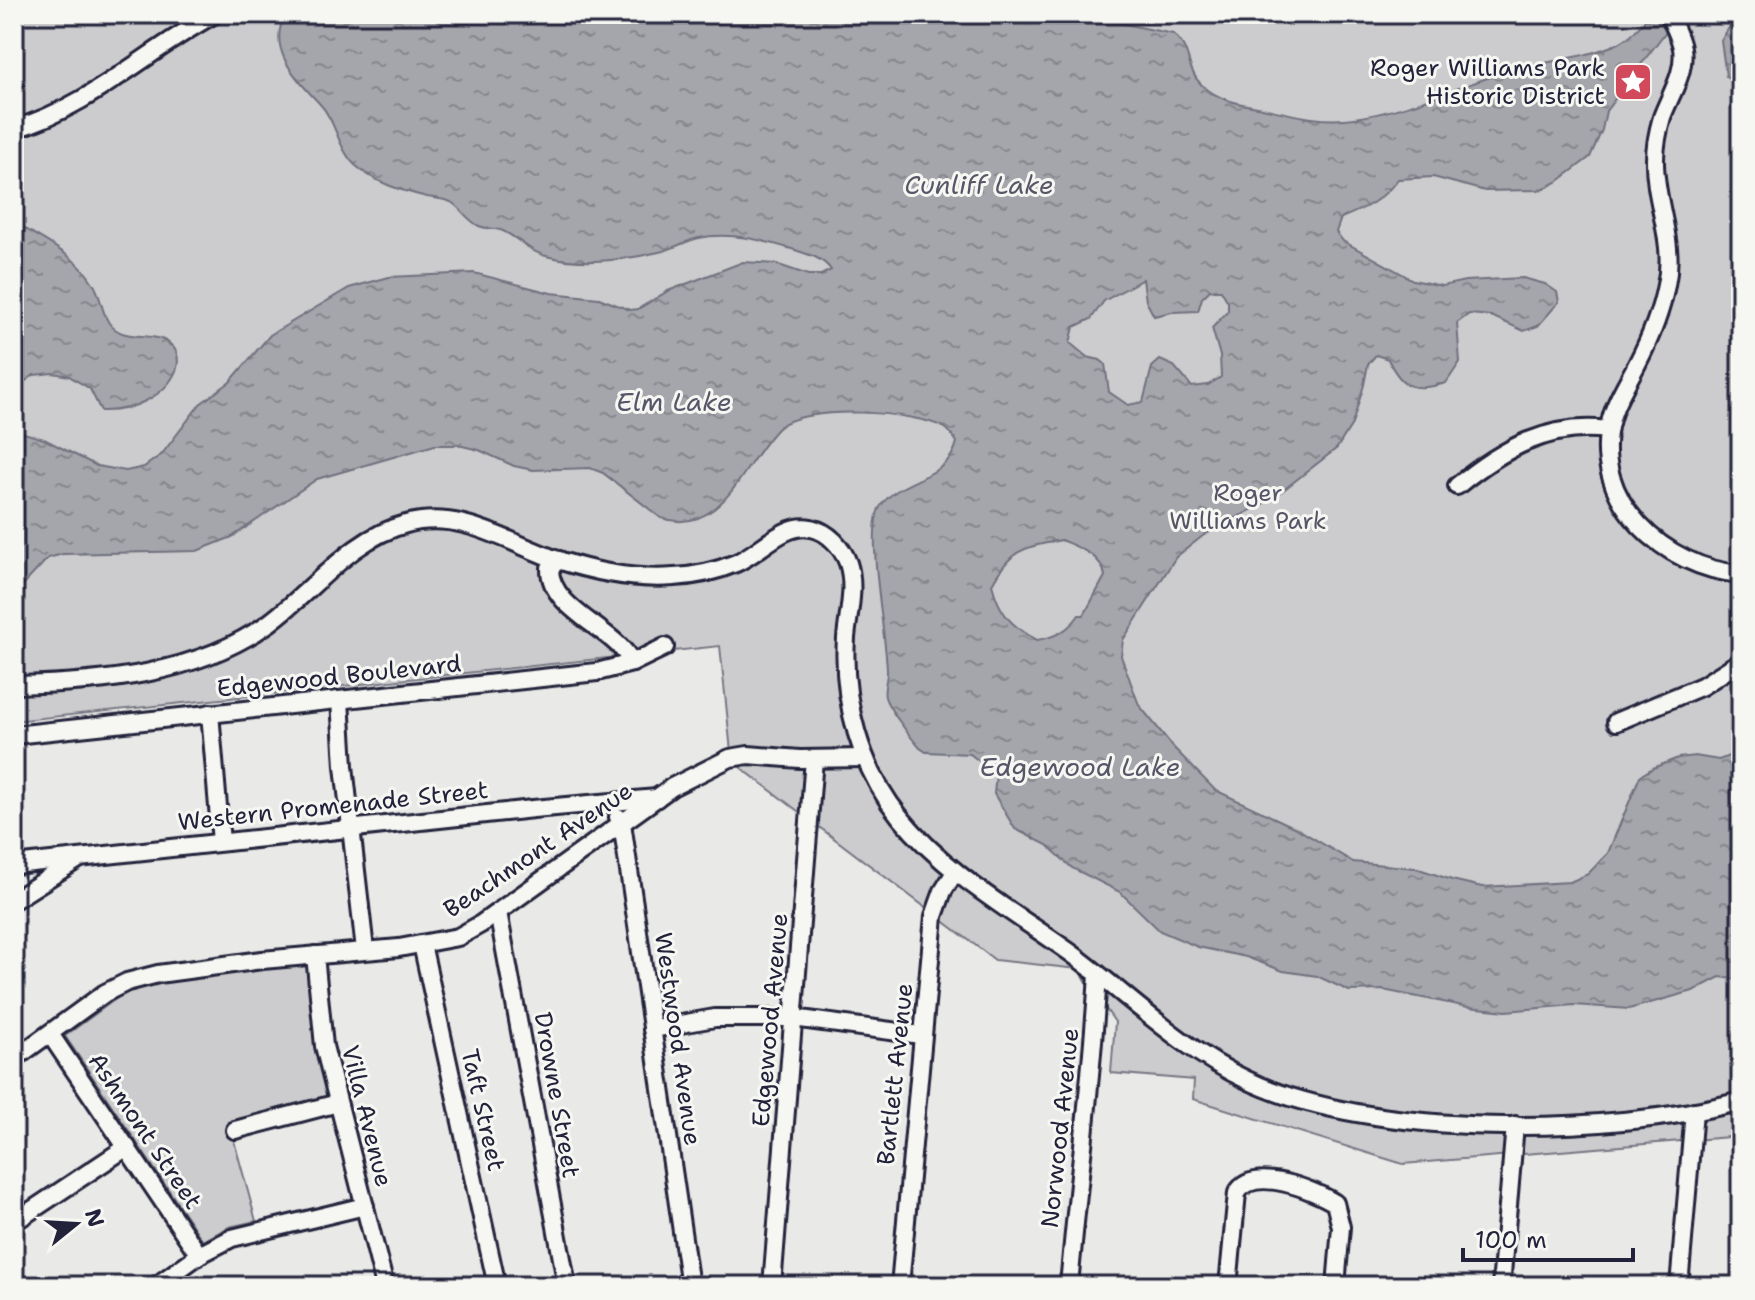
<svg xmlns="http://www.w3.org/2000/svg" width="1755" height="1300" font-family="'Shantell Sans',sans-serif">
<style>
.park{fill:#ccccce;stroke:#777784;stroke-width:2}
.water{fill:url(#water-ripples);stroke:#71717f;stroke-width:2;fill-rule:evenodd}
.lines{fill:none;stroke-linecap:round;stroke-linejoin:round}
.minor-casing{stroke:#22223b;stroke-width:22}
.minor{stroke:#f6f6f2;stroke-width:16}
.labels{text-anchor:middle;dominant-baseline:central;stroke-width:6;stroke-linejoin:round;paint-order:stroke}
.poi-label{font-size:24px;fill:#22223b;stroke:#f6f6f2;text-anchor:end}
.park-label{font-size:24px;fill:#555567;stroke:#f6f6f2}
.street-label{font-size:24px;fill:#22223b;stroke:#f6f6f2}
.water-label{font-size:26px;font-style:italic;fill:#565668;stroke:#f6f6f2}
</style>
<defs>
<pattern id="water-ripples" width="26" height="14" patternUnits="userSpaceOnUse" patternTransform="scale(2)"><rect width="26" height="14" fill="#a5a5ac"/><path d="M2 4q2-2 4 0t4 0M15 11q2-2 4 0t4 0" fill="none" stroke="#86868d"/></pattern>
</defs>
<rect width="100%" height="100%" fill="#e9e9e7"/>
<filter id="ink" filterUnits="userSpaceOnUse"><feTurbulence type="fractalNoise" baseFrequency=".0125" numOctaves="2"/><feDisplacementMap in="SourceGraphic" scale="16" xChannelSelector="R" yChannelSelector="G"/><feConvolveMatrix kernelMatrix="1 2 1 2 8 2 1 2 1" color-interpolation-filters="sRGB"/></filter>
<g filter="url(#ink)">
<g class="park">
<polygon points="14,14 1741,14 1741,1136 1403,1164 1193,1099 1194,1080 1111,1073 1115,1022 1078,969 995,960 732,761 720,646 14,721"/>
<polygon points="311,963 333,1099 230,1126 256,1221 229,1227 203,1241 65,1036 124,993 153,982"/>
</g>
<g class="water">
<path d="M286,14H1076L1173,34C1198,54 1178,78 1222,98C1233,103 1246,105 1258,107C1290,114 1321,123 1354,118C1407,111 1456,87 1506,72C1543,61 1584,59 1619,43C1632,36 1641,26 1650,14H1674L1667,30L1606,111L1602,130L1590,157L1557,182L1541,190L1485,191L1433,177L1398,179C1383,200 1364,209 1341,218L1336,232L1343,241L1413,280L1442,286L1465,281L1523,278L1545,284L1557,292L1559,302L1538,326L1524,331L1491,316L1469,314L1457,323L1460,362L1446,383C1414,392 1402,389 1388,359L1376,355L1368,364L1364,385L1352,424L1337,448L1272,499L1204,535L1176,557L1123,640L1121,656L1139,705L1174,748L1215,790L1296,828L1353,862L1416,868L1452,880L1482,887L1570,882L1588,874L1608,853L1640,776L1653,768L1678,758L1695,756L1719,760L1741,751V980L1720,977L1693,991L1629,1009L1574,1005L1506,1011L1468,1007L1383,990L1349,991L1317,976L1283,971L1246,957L1198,947L1160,931L1120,892L1072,868L1047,845L1015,829L994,794L996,774L970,754L926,752L920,748C912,739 888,708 885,697C883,690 887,680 887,672C887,638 865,532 880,507C899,477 949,480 957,442C953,437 950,431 945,428C916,411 803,404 778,428C744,461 723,538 661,518L603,473L590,468L533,470L514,466L479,450L458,445H435L317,479L232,537L197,551L63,554L48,558L14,595V430L44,439L97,466L126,471L144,467L162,454L200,404L230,382L270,335L349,288L389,277L474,273L551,293L599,298L630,310L638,309L668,291L743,262L776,264L808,275H821L831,270C823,258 808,254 795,250C765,241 730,231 699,238C685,241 673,249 659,252C625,260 584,265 550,257C530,253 520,239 503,231C495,228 486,229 479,226C468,221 461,208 451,202C444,199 434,198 427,197C402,191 375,183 355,165C338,149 336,120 319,103C297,80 265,48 286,14ZM1143,279L1146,301L1154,316L1172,312L1198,311L1202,298L1210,290H1221L1228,302V311L1212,328L1220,356L1221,377L1208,385L1192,387L1174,366L1160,360L1152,367L1143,402L1128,405L1109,392L1105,364L1100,360L1087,357L1070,343L1074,327L1091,319L1104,301ZM1061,540C1079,548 1102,555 1105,576L1084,615H1079C1068,631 1055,637 1037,640C1011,626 999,613 992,584C1012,548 1023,548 1061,540Z"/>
<polygon points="1737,14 1741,14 1741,90 1726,76 1721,41"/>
<path d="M21,226C46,242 77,256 93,283C101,295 101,311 109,323C124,344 154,329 171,345C178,351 179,359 177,368C167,397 130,412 101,411L90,389L69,376L53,373L34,375L14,389V227Z"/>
</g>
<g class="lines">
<defs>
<g id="minor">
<path d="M1669,14C1673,25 1680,36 1682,48C1686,72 1670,95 1662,117C1658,131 1655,145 1655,159C1654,203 1676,240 1666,285C1661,312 1650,339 1637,364C1628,382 1616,399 1611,419C1588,500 1666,569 1741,574"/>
<path d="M14,129C90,107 146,51 215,14"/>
<path d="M1457,486C1501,450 1549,422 1608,430"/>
<path d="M559,560L550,568C549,610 618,630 632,663"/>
<path d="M14,685C100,683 197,675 269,623C314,590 351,538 406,524C461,509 508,543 558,560C595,572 635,580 674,577C694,576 717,571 736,563C760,553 784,522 811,528C829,532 842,547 848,563C856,587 848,614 846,638C842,700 860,768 900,817C948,876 1014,912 1075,956C1131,998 1183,1050 1247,1080C1370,1139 1610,1136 1741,1101"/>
<polyline points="340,700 344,766 365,950"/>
<polyline points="210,713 221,842"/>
<polyline points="1616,722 1702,686 1741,661"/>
<polyline points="14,735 597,672 632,663 665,647"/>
<polyline points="618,817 622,823 690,1286"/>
<polyline points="14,865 533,809 657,798"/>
<polyline points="14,900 77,860"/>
<polyline points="498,912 567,1286"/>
<polyline points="422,944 497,1286"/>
<polyline points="315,955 324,1046 385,1286"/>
<polyline points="652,1029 715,1018 793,1018 921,1035"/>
<polyline points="50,1034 199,1255"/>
<polyline points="14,1059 105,993 127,982 158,974 262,960 399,948 458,937 481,924 672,787 730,758 748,755 800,759 865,758"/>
<polyline points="235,1130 338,1103"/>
<polyline points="14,1222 127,1147"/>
<polyline points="156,1286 199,1255 232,1238 365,1206"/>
<polyline points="772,1286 814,759"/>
<polyline points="900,1286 934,916 943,891 955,872"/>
<path d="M1069,1286C1078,1182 1092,1079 1098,974"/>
<path d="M1228,1286L1237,1193C1253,1165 1314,1190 1335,1203L1341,1227L1336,1286"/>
<polyline points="1501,1286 1515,1125"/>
<polyline points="1679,1286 1694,1111"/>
</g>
</defs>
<use href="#minor" class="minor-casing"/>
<use href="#minor" class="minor"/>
</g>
</g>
<defs>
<symbol id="sight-square" viewBox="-11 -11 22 22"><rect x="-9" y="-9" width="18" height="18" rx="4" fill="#d1495b" stroke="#f6f6f2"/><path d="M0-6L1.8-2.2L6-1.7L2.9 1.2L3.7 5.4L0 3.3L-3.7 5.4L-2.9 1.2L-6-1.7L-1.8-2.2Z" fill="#fff"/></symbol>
</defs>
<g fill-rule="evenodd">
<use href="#sight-square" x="1611" y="60" width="44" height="44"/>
</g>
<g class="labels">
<g class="poi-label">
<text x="1605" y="68">Roger Williams Park<tspan x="1605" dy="28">Historic District</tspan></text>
</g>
<g class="park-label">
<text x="1248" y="493">Roger<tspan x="1248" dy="28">Williams Park</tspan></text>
</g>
<g class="street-label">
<text transform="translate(339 676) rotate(-6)">Edgewood Boulevard</text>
<text transform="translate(333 806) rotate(-6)">Western Promenade Street</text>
<text transform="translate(538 850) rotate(-34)">Beachmont Avenue</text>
<text transform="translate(770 1020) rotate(-85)">Edgewood Avenue</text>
<text transform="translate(678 1039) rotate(82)">Westwood Avenue</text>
<text transform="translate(895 1074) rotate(-84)">Bartlett Avenue</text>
<text transform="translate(557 1095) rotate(80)">Drowne Street</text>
<text transform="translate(483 1110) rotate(77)">Taft Street</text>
<text transform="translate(367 1116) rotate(76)">Villa Avenue</text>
<text transform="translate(1060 1128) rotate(-84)">Norwood Avenue</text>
<text transform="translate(145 1131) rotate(56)">Ashmont Street</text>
</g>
<g class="water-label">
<text x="979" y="184">Cunliff Lake</text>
<text x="674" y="401">Elm Lake</text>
<text x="1080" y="766">Edgewood Lake</text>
</g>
</g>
<rect width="1755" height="1300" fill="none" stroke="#f6f6f2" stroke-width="48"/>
<rect x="24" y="24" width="1707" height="1252" fill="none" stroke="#22223b" stroke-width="3" filter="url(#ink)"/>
<g transform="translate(76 1224) rotate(72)" stroke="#f6f6f2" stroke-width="6" paint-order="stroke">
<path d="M0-6L14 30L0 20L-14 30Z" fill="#22223b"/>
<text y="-12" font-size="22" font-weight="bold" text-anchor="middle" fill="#22223b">N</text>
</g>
<path d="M1463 1248v12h170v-12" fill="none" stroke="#22223b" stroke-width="4"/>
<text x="1475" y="1248" font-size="24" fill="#22223b" stroke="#f6f6f2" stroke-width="6" paint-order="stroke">100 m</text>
</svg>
